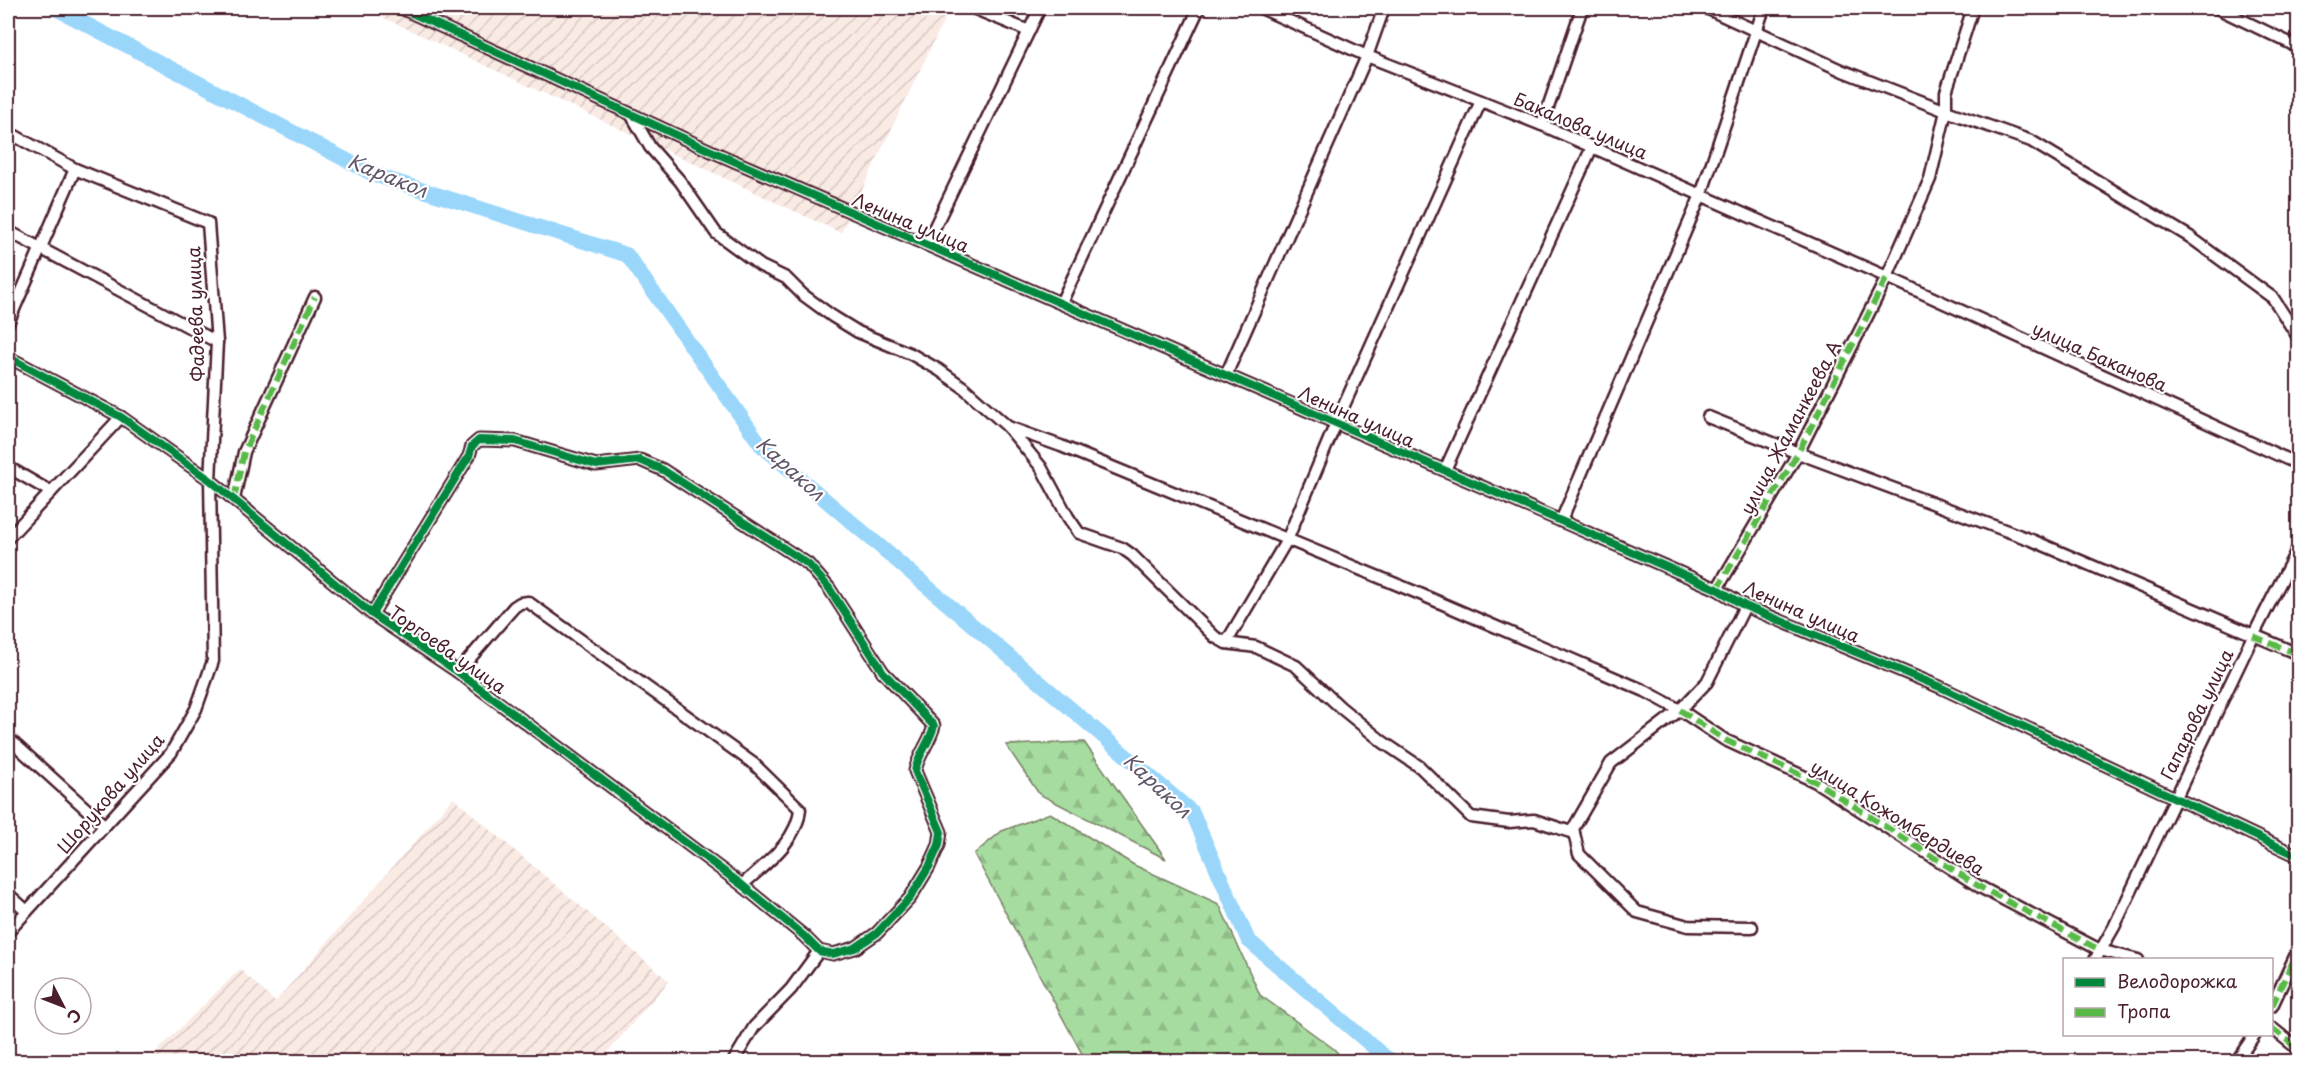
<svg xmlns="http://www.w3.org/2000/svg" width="2306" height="1069" font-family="'Playpen Sans',sans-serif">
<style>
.industrial{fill:url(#industrial-furrows)}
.forest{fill:url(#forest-firs);stroke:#787e65;stroke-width:1.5}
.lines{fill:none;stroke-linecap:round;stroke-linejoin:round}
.river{stroke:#99d6fa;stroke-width:15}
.minor-casing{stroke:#4a1f2b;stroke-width:15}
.minor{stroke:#fff;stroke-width:10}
.quiet{stroke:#58b947;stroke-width:6;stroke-dasharray:12 6;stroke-linecap:butt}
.cycleway-casing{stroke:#fff;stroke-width:11}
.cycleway{stroke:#00873e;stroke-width:8}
.labels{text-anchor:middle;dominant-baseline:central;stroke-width:4.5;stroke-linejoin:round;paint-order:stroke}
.street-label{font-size:18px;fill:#4a1f2b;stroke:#fff}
.water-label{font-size:20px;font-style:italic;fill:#625669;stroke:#fff}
</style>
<defs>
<pattern id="industrial-furrows" width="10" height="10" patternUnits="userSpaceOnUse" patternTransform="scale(1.5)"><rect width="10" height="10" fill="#faeae4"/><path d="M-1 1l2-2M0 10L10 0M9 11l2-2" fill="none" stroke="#d8c8c4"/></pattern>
<pattern id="forest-firs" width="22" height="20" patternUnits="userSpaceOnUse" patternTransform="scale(1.5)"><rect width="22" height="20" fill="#a6dc9f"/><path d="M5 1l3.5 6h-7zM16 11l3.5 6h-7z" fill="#90bc89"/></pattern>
</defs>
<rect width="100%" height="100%" fill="#fff"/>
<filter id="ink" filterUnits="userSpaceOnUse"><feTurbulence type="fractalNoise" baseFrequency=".0167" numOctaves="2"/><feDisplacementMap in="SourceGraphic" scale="12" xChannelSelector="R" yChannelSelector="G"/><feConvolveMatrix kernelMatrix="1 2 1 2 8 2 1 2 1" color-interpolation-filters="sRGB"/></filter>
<g filter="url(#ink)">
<g class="industrial">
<polygon points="363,8 950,8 841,233"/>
<polygon points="453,798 669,981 600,1061 147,1061 240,969 275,1002"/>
</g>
<g class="forest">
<polygon points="1084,742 1166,859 1039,794 1006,745"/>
<polygon points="1050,813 1134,865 1219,904 1260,995 1334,1049 1345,1061 1086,1061 974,854 1002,831"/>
</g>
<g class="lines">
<polyline class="river" points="55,8 375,175 627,255 761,445 1192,812 1248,940 1385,1057 1395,1062"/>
<defs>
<g id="minor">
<polyline points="401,8 711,151 1717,589 1745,606 1940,687 2298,856"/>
<polyline points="973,8 1029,31"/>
<polyline points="1261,8 1367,56 1542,125 1887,277 2298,464"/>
<polyline points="1706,8 1843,71 1946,111 2031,141 2190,237 2273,298 2298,337"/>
<polyline points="2217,8 2298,47"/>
<polyline points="631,114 650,147 680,181 716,233 761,266 786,278 802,294 832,316 858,332 911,354 939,370 963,387 1008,427 1041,467 1068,517 1079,533 1122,548 1132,555 1215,637 1226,643 1256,647 1296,666 1340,707 1383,742 1420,767 1471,817 1509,822 1534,820 1574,833"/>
<polyline points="1542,125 1582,8"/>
<polyline points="8,132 75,169 208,223 217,342 210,480 213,661 196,709 171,753 8,932"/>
<polyline points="8,231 217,342"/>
<polyline points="926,245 1040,8"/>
<polyline points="1061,303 1199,8"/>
<polyline points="8,323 75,169"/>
<path d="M8,357L121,417L210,480L372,614L458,672L742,885L804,936L819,951L833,954L855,948L877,933L910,898L929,867L939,845L941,832L915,771C917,757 930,742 934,726L883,672L829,588L808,564L663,470L640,460L596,465L515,441L479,440L472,446L469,456L372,614"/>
<polyline points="1226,375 1367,56 1384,8"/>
<polyline points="1708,417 1798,453 2034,541 2298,654"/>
<polyline points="1008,427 1061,446 1420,594 1645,691 1680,710 1725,740 1816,782 1980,887 2100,950 2138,960"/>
<polyline points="8,467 51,492"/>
<polyline points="1445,470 1592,147"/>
<polyline points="234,499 244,452 315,297"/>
<polyline points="1561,521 1701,195 1764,8"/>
<polyline points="8,538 121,417"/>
<polyline points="1717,589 1798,453 1887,277 1930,179 1946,111 1946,92 1973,8"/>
<polyline points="1745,606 1707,682 1680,710 1611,763 1573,829 1579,854 1637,912 1688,926 1752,927"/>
<polyline points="1226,643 1287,540 1336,423 1481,101"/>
<path d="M458,672L514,607L520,603L528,602L754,764L800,809C798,841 764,865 742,885"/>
<polyline points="8,738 104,825"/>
<polyline points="8,894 27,911"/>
<polyline points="2095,960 2114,927 2253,636 2298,548"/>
<polyline points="2272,1006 2298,950"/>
<polyline points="2272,1028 2298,1049"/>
<polyline points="733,1062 754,1027 791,989 819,951"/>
<polyline points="2236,1062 2255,1034"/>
</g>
</defs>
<use href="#minor" class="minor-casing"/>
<use href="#minor" class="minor"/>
<g class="quiet">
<polyline points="234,499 244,452 315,297"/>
<polyline points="1717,589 1798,453 1887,277"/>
<polyline points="2253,636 2298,654"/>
<polyline points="1680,710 1725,740 1816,782 1980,887 2100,950"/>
<polyline points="2272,1006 2298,950"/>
<polyline points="2272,1028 2298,1049"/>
</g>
<defs>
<g id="cycleway">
<polyline points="401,8 711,151 1717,589 1745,606 1940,687 2298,856"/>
<path d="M8,357L121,417L210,480L372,614L458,672L742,885L804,936L819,951L833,954L855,948L877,933L910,898L929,867L939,845L941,832L915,771C917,757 930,742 934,726L883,672L829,588L808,564L663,470L640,460L596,465L515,441L479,440L472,446L469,456L372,614"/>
</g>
</defs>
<use href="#cycleway" class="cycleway-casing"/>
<use href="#cycleway" class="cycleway"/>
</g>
</g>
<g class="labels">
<g class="street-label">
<text transform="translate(1581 125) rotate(23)">Бакалова улица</text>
<text transform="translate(911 222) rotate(23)">Ленина улица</text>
<text transform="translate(195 314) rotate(-92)">Фадеева улица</text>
<text transform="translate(2100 356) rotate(24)">улица Баканова</text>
<text transform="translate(1357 416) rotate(24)">Ленина улица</text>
<text transform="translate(1790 427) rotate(-62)">улица Жаманкеева А</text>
<text transform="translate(1802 611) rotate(24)">Ленина улица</text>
<text transform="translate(448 649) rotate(35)">Торгоева улица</text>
<text transform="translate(2196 714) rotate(-64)">Гапарова улица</text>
<text transform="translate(110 793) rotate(-49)">Шорукова улица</text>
<text transform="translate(1898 817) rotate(32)">улица Кожомбердиева</text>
</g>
<g class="water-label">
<text transform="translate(388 175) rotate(22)">Каракол</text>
<text transform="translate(791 468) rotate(42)">Каракол</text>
<text transform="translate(1158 785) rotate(43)">Каракол</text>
</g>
</g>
<rect width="2306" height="1069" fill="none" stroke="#fff" stroke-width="30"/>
<rect x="15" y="15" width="2276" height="1039" fill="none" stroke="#4a1f2b" stroke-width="2" filter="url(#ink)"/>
<rect x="2063" y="958" width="210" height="78" fill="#ffffff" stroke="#b7a5aa" stroke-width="1.5"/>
<rect x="2075" y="978" width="30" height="9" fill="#00873e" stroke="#b7a5aa" stroke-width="1.5"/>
<text x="2117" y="988" font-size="18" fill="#4a1f2b">Велодорожка</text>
<rect x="2075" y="1008" width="30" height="9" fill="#58b947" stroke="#b7a5aa" stroke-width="1.5"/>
<text x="2117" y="1018" font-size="18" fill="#4a1f2b">Тропа</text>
<g transform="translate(63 1006) rotate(132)"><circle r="28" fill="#ffffff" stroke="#b7a5aa" stroke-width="1.5"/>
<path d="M0-4.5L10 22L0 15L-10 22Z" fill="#4a1f2b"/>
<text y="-9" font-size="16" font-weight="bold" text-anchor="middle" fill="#4a1f2b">С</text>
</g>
</svg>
